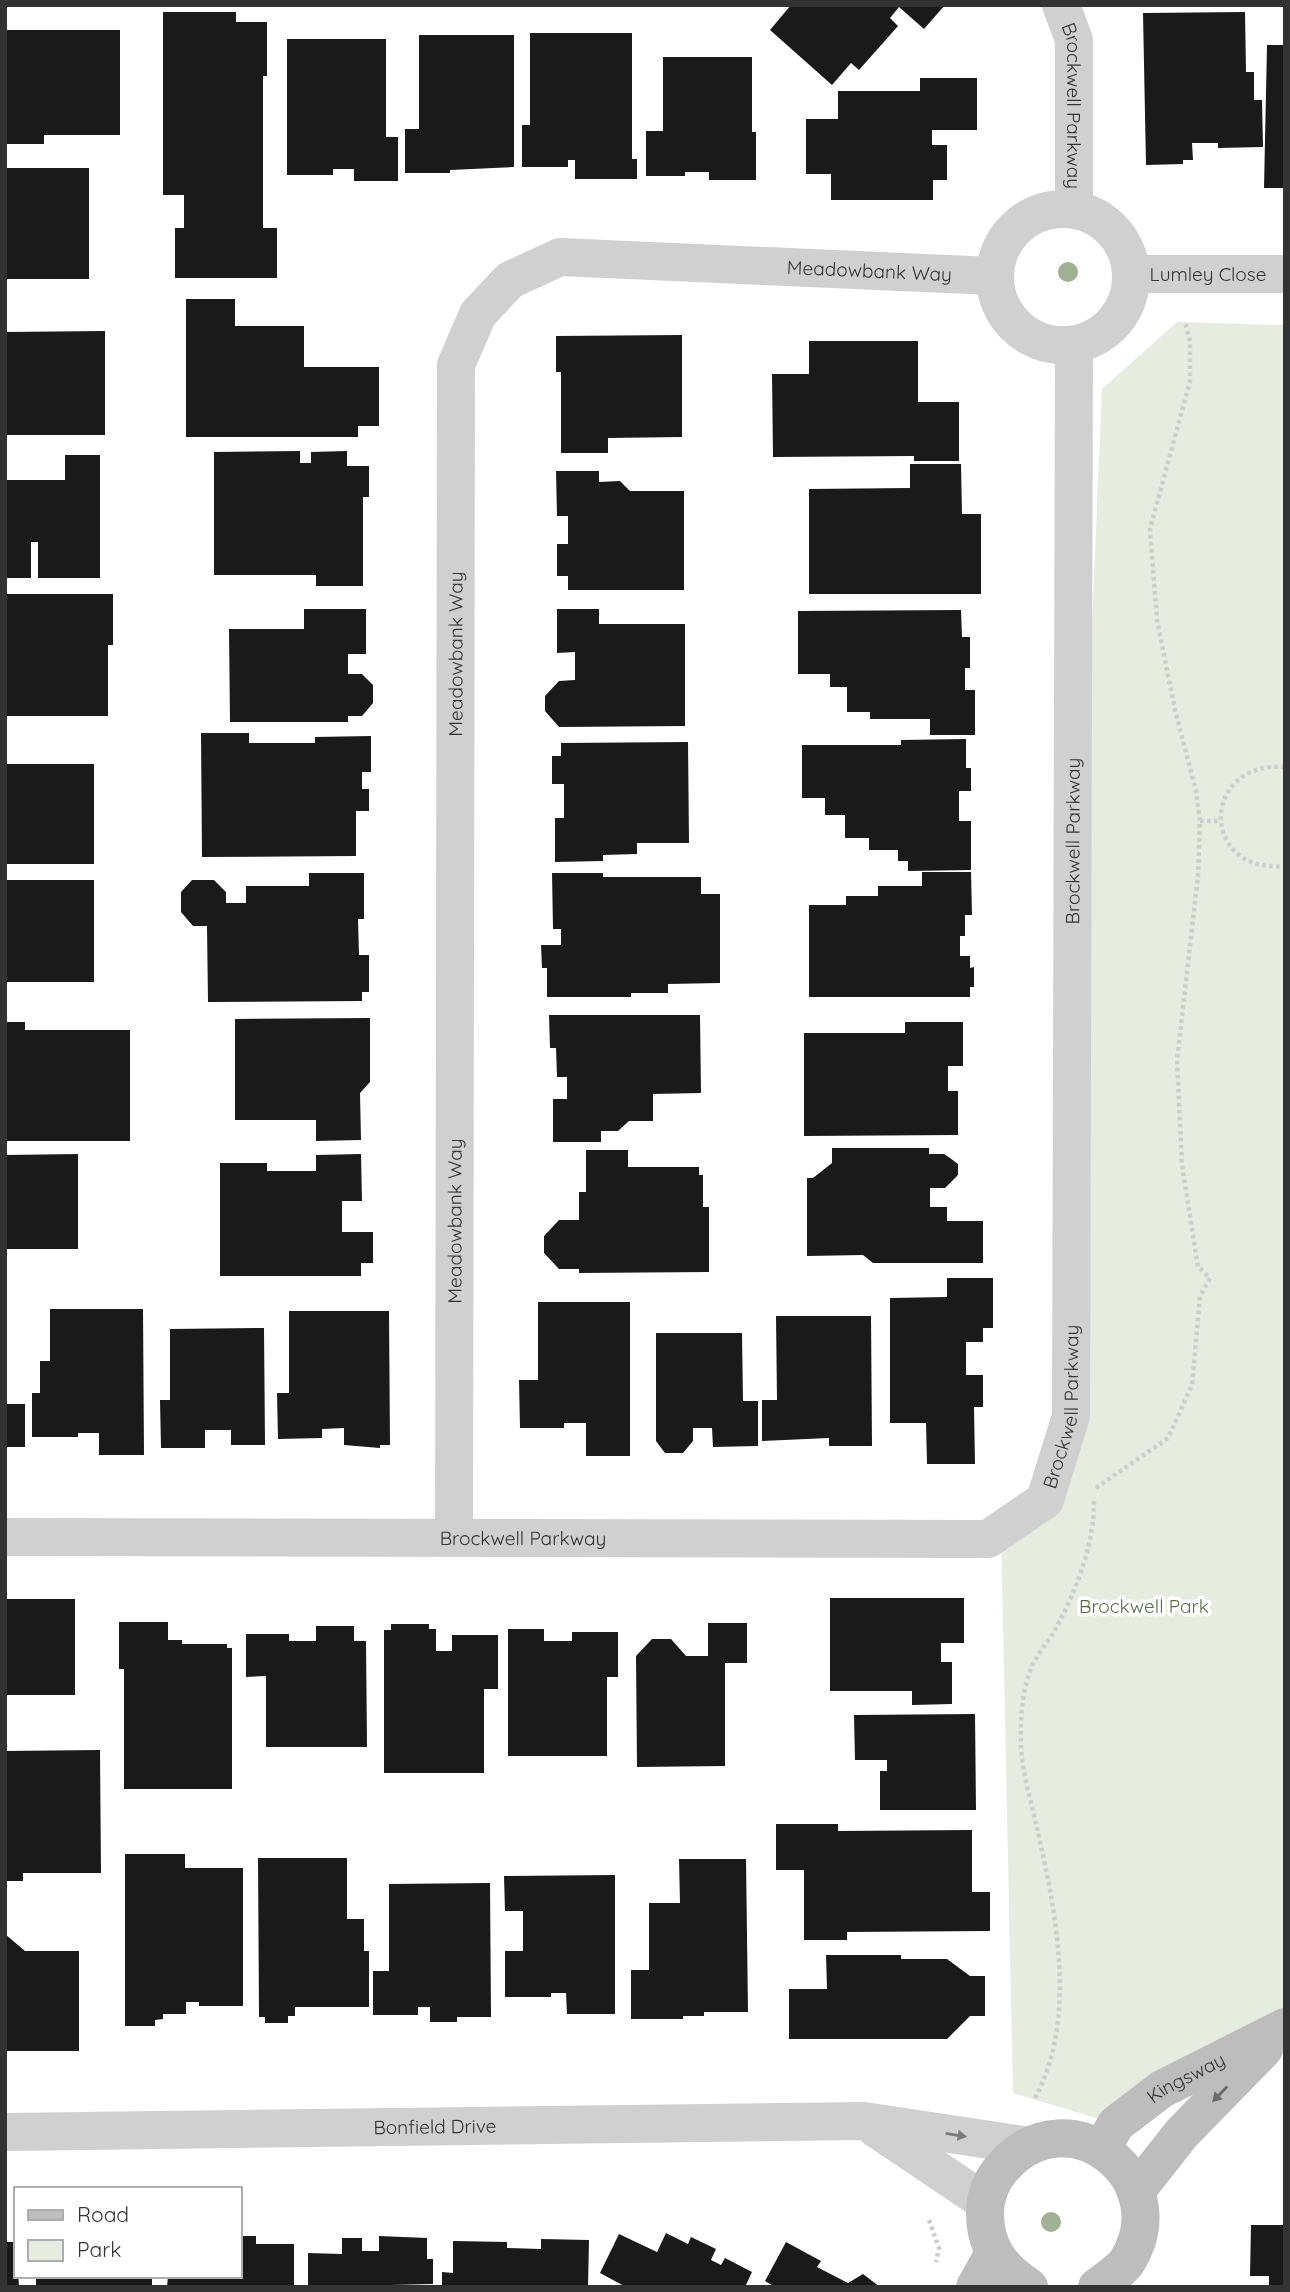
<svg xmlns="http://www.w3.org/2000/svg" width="1290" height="2292" font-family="Quicksand,sans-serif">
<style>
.green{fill:#e6ecdf}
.building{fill:#1a1a1a}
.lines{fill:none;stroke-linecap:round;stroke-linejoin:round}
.path{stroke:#cdcdcd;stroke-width:4.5;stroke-dasharray:3.5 3.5;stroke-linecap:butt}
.minor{stroke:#d0d0d0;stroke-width:38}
.secondary{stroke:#bdbdbd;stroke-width:38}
.tree{fill:#a2b095}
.oneway{fill:#6a6a6a}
.oneway2{fill:#7a7a7a}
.labels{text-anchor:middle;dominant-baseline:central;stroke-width:7;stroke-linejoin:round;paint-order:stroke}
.street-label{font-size:19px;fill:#333;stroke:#fff}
.park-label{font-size:19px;fill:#56703f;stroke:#fff}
</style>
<rect width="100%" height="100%" fill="#fff"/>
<polygon class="green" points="1177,322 1285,325 1285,2027 1116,2124 1013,2093 1001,1530 1056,1466 1102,389"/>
<g class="building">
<polygon points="791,5 945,5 924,29 899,7 890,18 898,26 859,70 851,63 832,85 770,30"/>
<polygon points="163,12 236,12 236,22 267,22 267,76 263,76 263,228 277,228 277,278 175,278 175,228 184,228 184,195 163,195"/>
<polygon points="1245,12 1246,72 1254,72 1254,100 1262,100 1263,147 1218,148 1218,143 1192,143 1193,160 1183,160 1183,164 1146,165 1143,13"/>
<polygon points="5,30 120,30 120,135 44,135 44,144 5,144"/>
<polygon points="530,33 632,33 632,159 637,159 637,179 575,179 575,160 568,160 568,167 522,167 522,125 530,125"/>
<polygon points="419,35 514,35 514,167 450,170 450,173 405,173 405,129 419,129"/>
<polygon points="287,39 386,39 386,137 398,137 398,181 354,181 354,169 333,169 333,175 287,175"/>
<polygon points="1267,45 1285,45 1285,188 1264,188"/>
<polygon points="663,57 752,57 752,132 756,132 756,180 709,180 709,172 685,172 685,176 646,176 646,131 663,131"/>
<polygon points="920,78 977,78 977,130 932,130 932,145 947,145 947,180 933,180 933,200 831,200 831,174 806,174 806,119 838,119 838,91 920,91"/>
<rect x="5" y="168" width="84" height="111"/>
<polygon points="186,299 235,299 235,326 304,326 304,367 379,367 379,426 358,426 358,437 186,437"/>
<polygon points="105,331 105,435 5,435 5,332"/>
<polygon points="682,335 682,437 608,438 608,453 561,453 561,372 556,372 556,336"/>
<polygon points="809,341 918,341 918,402 959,402 959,461 914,461 914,456 773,457 772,374 809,374"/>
<polygon points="300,451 300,463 311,463 311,452 347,451 347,466 369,466 369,497 363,497 363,586 316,586 316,575 214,575 214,452"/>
<polygon points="65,455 100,455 100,578 38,578 38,542 31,542 31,578 5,578 5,480 65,480"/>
<polygon points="910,464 961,464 962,514 981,514 981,594 809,594 809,489 910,488"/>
<polygon points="556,471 599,471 599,482 620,481 630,491 684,491 684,590 568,590 568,576 557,576 557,544 568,544 568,516 557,516"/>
<polygon points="6,594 113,594 113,645 108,645 108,716 5,716"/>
<polygon points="304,609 366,609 366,654 348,654 348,674 362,674 373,685 373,703 362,716 348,716 348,722 230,722 229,629 304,629"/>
<polygon points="557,609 599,609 599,624 685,624 685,726 559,727 545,711 545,696 559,681 575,680 575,652 557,653"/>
<polygon points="961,610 962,637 970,637 970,668 965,668 965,690 975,690 975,735 930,735 930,719 870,719 870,712 847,712 847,687 830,687 830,674 798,674 798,611"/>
<polygon points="201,733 249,733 249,743 315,743 315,737 371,736 371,772 362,772 362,789 369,789 369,811 356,811 356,856 202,857"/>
<polygon points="966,739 966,768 971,768 971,791 959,791 959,821 971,821 971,870 908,871 908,861 898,861 898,850 869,850 869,838 845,838 845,815 825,815 825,798 802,798 802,745 901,745 901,740"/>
<polygon points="688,742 689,843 637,843 637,854 603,855 603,861 555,862 555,818 564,818 564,784 552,784 552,756 561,756 561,743"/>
<rect x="5" y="764" width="89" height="100"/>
<polygon points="922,872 971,872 972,915 965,915 965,936 960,936 960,956 970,956 970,968 974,967 974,987 970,987 970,997 809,997 809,905 846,905 846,896 878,896 878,886 922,886"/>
<polygon points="309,873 364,873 364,919 358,919 359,955 369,955 369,992 362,992 362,1001 208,1002 207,926 193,926 181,912 181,892 192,880 214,880 226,892 226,903 246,903 246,886 309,886"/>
<polygon points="552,873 603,873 603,877 701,877 701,894 720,894 720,983 668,984 668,993 631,993 631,997 547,997 547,968 542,968 541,945 561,945 561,929 553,929"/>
<rect x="5" y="880" width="89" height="102"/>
<polygon points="549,1015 700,1015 701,1093 653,1094 653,1121 629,1121 618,1131 601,1131 601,1142 553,1142 553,1099 567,1099 567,1077 557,1077 556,1048 550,1048"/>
<polygon points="370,1018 370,1082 360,1093 361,1140 316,1141 316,1120 235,1120 235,1019"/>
<polygon points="5,1022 25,1022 25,1030 130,1030 130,1141 5,1141"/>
<polygon points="905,1022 963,1022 963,1066 948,1066 948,1091 958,1091 958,1135 804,1136 804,1033 905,1033"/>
<polygon points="832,1148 929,1148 929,1154 944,1154 950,1158 958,1164 958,1175 945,1188 930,1188 930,1207 947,1207 947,1221 983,1221 983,1263 873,1263 863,1255 807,1256 807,1178 813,1178 832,1163"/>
<polygon points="586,1150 628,1150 628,1167 699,1167 699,1175 703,1175 703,1207 709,1207 709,1272 579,1273 579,1269 559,1269 544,1253 544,1236 559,1220 579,1220 579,1192 586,1192"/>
<polygon points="78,1154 78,1249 5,1249 5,1155"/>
<polygon points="361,1154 362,1201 342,1201 342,1232 373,1232 373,1263 361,1263 361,1276 220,1276 220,1163 267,1163 267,1171 316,1171 316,1155"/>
<polygon points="947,1278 993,1278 993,1328 983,1328 983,1342 966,1342 966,1375 983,1375 983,1407 974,1407 975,1464 927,1464 926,1423 890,1423 890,1298 947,1297"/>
<polygon points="538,1302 630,1302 630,1456 586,1456 586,1423 564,1423 564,1428 520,1428 519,1380 538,1380"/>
<polygon points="50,1309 143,1309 144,1455 99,1455 99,1433 78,1433 78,1437 32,1437 32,1393 40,1393 40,1361 50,1361"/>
<polygon points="289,1311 389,1311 390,1445 380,1445 380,1448 344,1445 344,1428 322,1429 322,1438 278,1439 277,1393 289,1393"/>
<polygon points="776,1316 871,1316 872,1446 829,1446 829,1438 762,1441 762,1400 777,1400"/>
<polygon points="264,1328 265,1445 231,1445 231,1430 205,1430 205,1448 161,1448 160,1400 170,1400 170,1329"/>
<polygon points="656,1333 742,1333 743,1401 758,1401 758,1446 713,1447 712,1428 693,1428 693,1441 683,1453 665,1453 656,1441"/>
<rect x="5" y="1404" width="20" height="43"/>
<polygon points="830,1598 964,1598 964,1643 941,1643 941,1662 952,1662 952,1704 912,1705 912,1691 830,1691"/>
<rect x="5" y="1599" width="70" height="96"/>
<polygon points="119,1622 168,1622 168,1640 182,1640 182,1644 227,1644 227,1648 232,1648 232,1789 124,1789 124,1669 119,1669"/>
<polygon points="708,1623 747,1623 747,1663 725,1663 725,1766 637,1767 636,1656 652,1639 671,1639 686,1656 708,1656"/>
<polygon points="391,1624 429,1624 429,1629 436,1629 436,1651 452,1651 452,1635 498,1635 498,1689 484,1689 484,1773 384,1773 384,1630 391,1630"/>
<polygon points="316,1626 354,1626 354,1641 366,1641 367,1747 266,1747 266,1676 246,1677 246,1634 289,1634 289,1641 316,1641"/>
<polygon points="508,1629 544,1629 544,1641 572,1641 572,1632 618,1632 618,1677 607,1677 607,1756 508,1756"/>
<polygon points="975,1714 976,1810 880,1810 880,1771 887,1771 887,1760 855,1760 854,1715"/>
<polygon points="100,1750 101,1873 23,1873 23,1881 5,1881 5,1751"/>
<polygon points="776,1824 838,1824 838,1831 972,1830 972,1892 990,1892 990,1931 847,1932 847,1940 804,1940 804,1870 776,1870"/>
<polygon points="125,1854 185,1854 185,1868 243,1868 243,2006 199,2006 199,2002 186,2002 186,2014 163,2014 163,2019 155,2020 155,2026 125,2026"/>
<polygon points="258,1858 347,1858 347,1919 364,1919 364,1951 369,1951 369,2007 295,2007 295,2016 288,2016 288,2023 265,2023 265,2017 259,2017"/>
<polygon points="679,1859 746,1859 748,2012 704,2012 704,2016 683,2016 683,2019 631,2019 631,1970 649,1970 649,1903 680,1903"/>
<polygon points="615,1875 615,2014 567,2014 566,1993 551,1993 551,1997 505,1997 505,1951 523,1951 523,1911 505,1911 504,1876"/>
<polygon points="490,1883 491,2017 457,2017 457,2022 430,2022 430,2007 418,2007 418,2015 373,2015 373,1971 389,1971 389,1884"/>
<polygon points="5,1934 25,1951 79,1951 79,2051 5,2051"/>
<polygon points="826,1955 901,1955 901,1959 947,1959 970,1976 985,1976 985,2016 970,2016 947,2039 789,2039 789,1989 827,1989"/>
<polygon points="1251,2225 1285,2225 1285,2287 1269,2287 1269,2276 1250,2276"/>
<polygon points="666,2233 688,2244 691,2237 716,2249 711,2260 721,2265 725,2258 752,2272 745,2287 626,2287 600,2273 619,2234 657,2252"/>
<polygon points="240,2236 256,2236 256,2244 294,2244 294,2287 167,2287 168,2276 240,2276"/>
<polygon points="379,2236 427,2238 427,2259 433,2259 433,2284 308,2287 308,2253 342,2254 342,2238 362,2238 362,2251 379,2251"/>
<polygon points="541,2239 589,2240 588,2287 442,2287 442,2272 453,2273 453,2241 507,2242 507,2248 541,2249"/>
<polygon points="5,2242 16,2242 19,2287 5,2287"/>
<polygon points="786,2242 821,2261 817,2267 848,2283 863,2274 880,2287 775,2287 765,2281"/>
<rect x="36" y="2276" width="116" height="11"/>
</g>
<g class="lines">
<g class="path">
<path d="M1285,767C1200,761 1199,874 1285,866"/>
<polyline points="1200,821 1219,821"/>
<polyline points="1096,1488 1168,1438 1192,1385 1200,1296 1210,1278 1198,1267 1182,1165 1177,1060 1198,876 1200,821 1196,791 1175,710 1157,620 1150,529 1190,381 1190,341 1185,322"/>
<path d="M1035,2098C1078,2018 1056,1913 1037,1828C1031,1801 1022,1772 1021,1745C1020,1719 1022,1690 1032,1666C1038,1653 1048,1642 1055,1630C1076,1591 1095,1544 1094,1499"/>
<polyline points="929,2220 939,2248 936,2262"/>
</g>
<g class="minor">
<path id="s1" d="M1061,5L1074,40V209"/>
<circle cx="1063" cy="277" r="68"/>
<path id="s2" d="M1131,274H1285"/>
<path id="s3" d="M454,1536L456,365L478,314L510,280L560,257L993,276"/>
<path id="s4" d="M5,1537L988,1539L1045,1500L1071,1416L1074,345"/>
<polyline points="875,2128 985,2202"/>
<path id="s5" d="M5,2132L864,2121L1030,2146"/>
</g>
<g class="secondary">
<path id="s6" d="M1102,2148L1116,2124L1162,2089L1285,2027"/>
<polyline points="1137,2190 1182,2133 1264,2049"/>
<polyline points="975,2287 993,2255"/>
<path d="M1029,2287C1001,2269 985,2247 985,2214C985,2195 992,2179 1004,2166C1070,2092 1180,2181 1126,2263C1119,2272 1106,2280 1097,2287"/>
</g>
</g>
<g class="tree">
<circle cx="1068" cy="272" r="10"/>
<circle cx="1051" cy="2222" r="10"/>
</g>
<defs><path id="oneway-solid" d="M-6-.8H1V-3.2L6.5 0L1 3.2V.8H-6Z" transform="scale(1.75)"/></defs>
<use class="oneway" href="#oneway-solid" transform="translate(1220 2094) rotate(134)"/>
<use class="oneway2" href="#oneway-solid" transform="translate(956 2135) rotate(9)"/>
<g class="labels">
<g class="street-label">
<text stroke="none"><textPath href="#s1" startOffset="103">Brockwell Parkway</textPath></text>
<text stroke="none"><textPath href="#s3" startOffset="1638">Meadowbank Way</textPath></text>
<text stroke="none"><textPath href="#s2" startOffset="77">Lumley Close</textPath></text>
<text stroke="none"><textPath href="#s3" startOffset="882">Meadowbank Way</textPath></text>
<text stroke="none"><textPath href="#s4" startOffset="1715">Brockwell Parkway</textPath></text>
<text stroke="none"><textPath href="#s3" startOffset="315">Meadowbank Way</textPath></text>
<text stroke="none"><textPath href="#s4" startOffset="1148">Brockwell Parkway</textPath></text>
<text stroke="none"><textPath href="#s4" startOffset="518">Brockwell Parkway</textPath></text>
<text stroke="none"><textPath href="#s6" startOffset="112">Kingsway</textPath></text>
<text stroke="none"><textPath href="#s5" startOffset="430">Bonfield Drive</textPath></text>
</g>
<g class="park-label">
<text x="1144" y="1606">Brockwell Park</text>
</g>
</g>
<rect width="1290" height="2292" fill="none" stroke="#333333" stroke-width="14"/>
<rect x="14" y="2187" width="228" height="91" fill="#ffffff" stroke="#adadad" stroke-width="2"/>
<rect x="28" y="2210" width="35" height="10" fill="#bdbdbd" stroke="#adadad" stroke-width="2"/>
<text x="77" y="2222" font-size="21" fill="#333333">Road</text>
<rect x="28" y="2240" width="35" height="21" fill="#e6ecdf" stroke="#adadad" stroke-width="2"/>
<text x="77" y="2257" font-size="21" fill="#333333">Park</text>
</svg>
